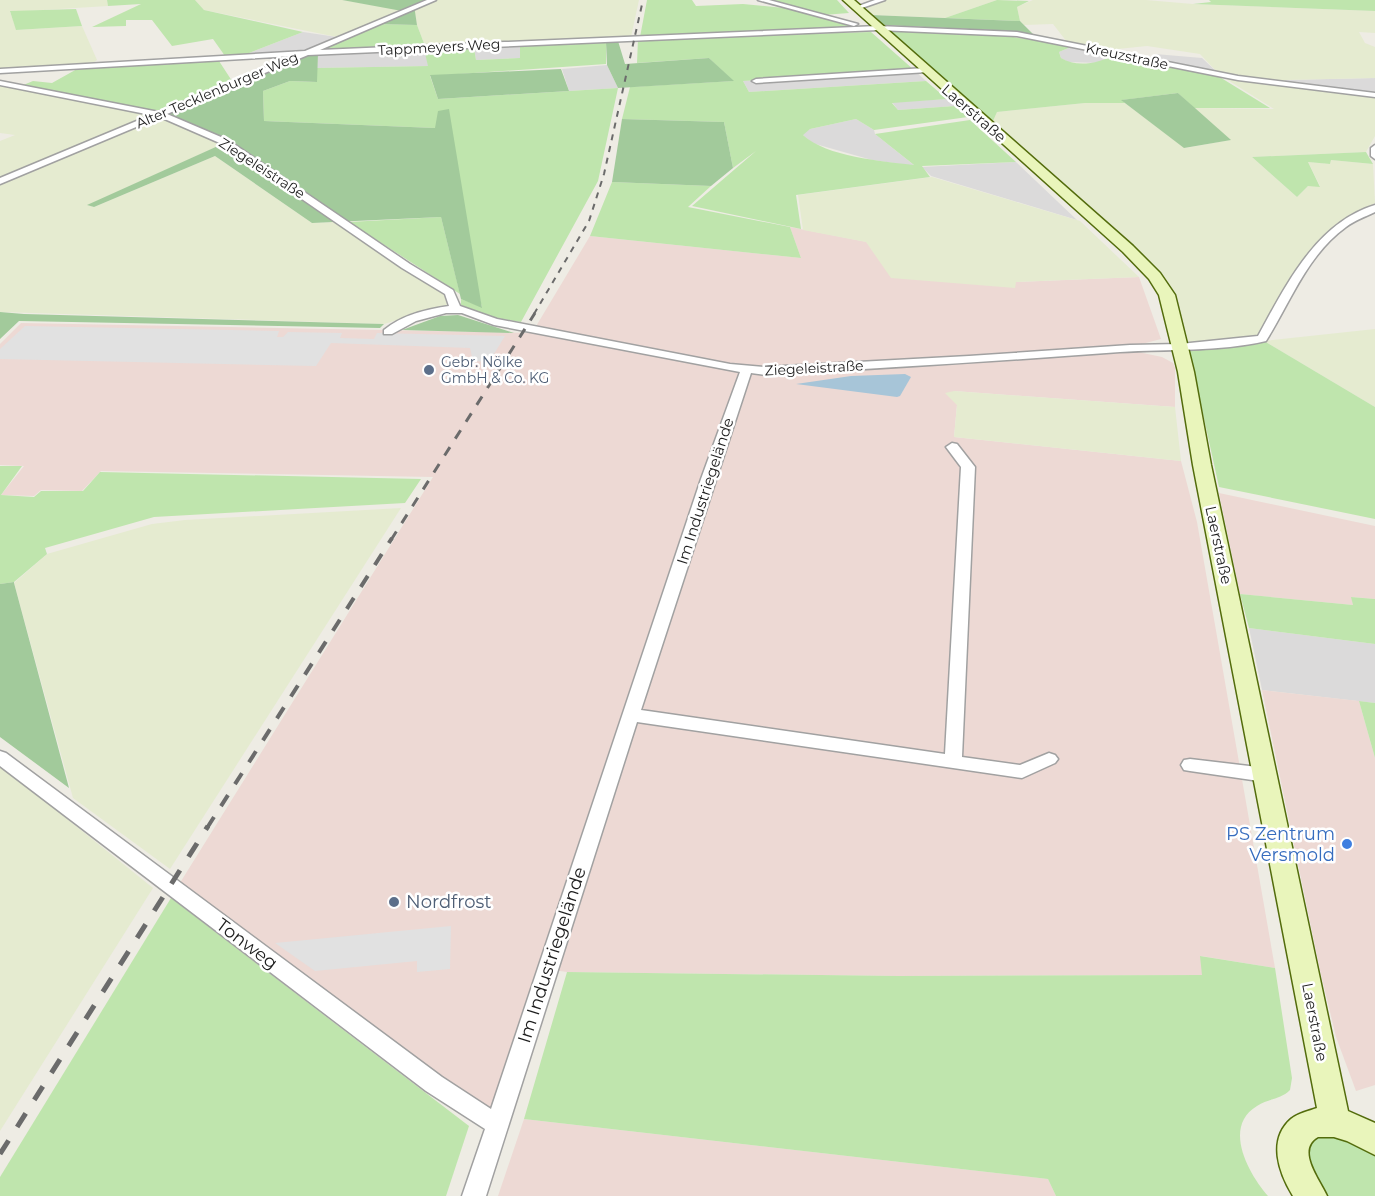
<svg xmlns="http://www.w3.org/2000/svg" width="1375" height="1196" font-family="Montserrat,sans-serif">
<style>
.residential{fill:#dbdada}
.commercial{fill:#edd9d4}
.farmland{fill:#e5ebd0}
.grass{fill:#bfe5ad}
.forest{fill:#a2ca9b}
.parking{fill:#e1e1e1}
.water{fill:#a7c5d8}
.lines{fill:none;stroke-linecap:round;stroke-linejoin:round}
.street-casing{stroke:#a1a1a1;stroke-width:3}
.secondary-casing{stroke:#536c0c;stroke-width:3}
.street{fill:#fff;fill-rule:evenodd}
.secondary{fill:#e9f5bb;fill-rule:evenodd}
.rail-far3{stroke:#6b6b6b;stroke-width:2;stroke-dasharray:6 6;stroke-linecap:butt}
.rail-far2{stroke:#6b6b6b;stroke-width:3;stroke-dasharray:10 10;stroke-linecap:butt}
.rail-far1{stroke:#6b6b6b;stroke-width:4;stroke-dasharray:13 13;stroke-linecap:butt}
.rail{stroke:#6b6b6b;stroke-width:5;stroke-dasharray:16 16;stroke-linecap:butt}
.service-dot{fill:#5c6f8a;stroke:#fff;stroke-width:2}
.shop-dot{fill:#3f7fe0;stroke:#fff;stroke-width:2}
.labels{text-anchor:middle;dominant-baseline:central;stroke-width:5;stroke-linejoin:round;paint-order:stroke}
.far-street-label{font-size:14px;fill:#1d1d1d;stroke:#fff}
.far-service-label{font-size:14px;fill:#4e5e75;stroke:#fff;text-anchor:start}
.street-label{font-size:15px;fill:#1d1d1d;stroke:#fff}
.near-shop-label{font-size:18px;fill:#366cbe;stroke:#fff;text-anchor:end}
.near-service-label{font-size:18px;fill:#4e5e75;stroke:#fff;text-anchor:start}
.near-street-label{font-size:18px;fill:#1d1d1d;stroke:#fff}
</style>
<rect width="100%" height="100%" fill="#eeece4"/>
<g class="residential">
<polygon points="303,32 337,37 304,51 244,55"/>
<polygon points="520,46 521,58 476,60 474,48"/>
<polygon points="1073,46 1115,55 1099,63 1068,62 1061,58 1059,52"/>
<polygon points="424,49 429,66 317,68 318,54"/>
<polygon points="1155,54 1202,58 1218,73 1160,61"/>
<polygon points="607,65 618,88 569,91 562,69"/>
<polygon points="914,70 926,81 749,92 743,81"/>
<polygon points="1375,78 1375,94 1285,82 1285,80"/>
<polygon points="947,99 955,106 898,110 892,102"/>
<polygon points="856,119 874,130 875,134 915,166 872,160 840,151 812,143 802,134 810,129"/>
<polygon points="1016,162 1077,220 931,176 922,167"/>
<polygon points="1249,628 1375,644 1375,703 1262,690"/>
</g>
<g class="commercial">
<polygon points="790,227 867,242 1015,287 1015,282 1139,277 1161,339 1138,345 1138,352 1162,357 1173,363 1175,368 1175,407 954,391 957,405 954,437 1181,461 1197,522 1275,968 1201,956 1203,975 898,976 567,972 539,968 492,1112 441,1081 178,886 433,477 101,471 82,491 41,490 34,496 1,495 24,466 0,465 0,344 21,323 532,333 590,236 801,258"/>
<polygon points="1219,493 1375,526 1375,599 1352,597 1353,605 1240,594"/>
<polygon points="1262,690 1359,701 1375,758 1375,1085 1356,1091 1336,1037 1320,970"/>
<polygon points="524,1119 1048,1179 1056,1196 498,1196"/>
</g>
<g class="farmland">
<polygon points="0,0 107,0 108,6 10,12 17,30 82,26 97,60 93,63 0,70"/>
<polygon points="195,0 342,0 403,10 337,37 204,10"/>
<polygon points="437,0 639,0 631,37 425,46 417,25 414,8"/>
<polygon points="886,0 997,0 945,18 871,15 862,8"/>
<polygon points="1033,0 1146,0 1193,4 1375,11 1375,33 1359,32 1365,43 1375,47 1375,78 1285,80 1285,82 1218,73 1200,54 1147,46 1108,50 1067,42 1053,24 1024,25 1020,21 1017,7"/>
<polygon points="1223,77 1375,96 1375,136 1366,152 1252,157 1297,197 1308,186 1320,186 1308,162 1330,164 1331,160 1373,164 1375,203 1333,227 1313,249 1285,288 1258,336 1193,344 1186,341 1175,296 1167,282 1139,252 993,121 997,112 1085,103 1125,103 1185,148 1230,140 1194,108 1274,109"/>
<polygon points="0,85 152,115 0,178 0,141 15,135 0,133"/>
<polygon points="158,116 223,144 88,205 94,207 215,156 312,223 338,222 444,293 447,305 384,324 0,312 0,182"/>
<polygon points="932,177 1080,221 1139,277 1016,282 1015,288 891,278 866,242 803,230 798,195"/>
<polygon points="1375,329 1375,407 1264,341"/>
<polygon points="954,391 1175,407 1181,461 954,437 957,405 945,393"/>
<polygon points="401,508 170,869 73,798 14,583 47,554 152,524 185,520"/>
<polygon points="0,765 153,888 0,1131"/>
</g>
<g class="grass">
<polygon points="107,0 195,0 204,10 303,32 244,55 225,56 213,39 172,46 152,20 126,20 126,26 92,27 141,4 108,6"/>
<polygon points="647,0 692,0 696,6 743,4 794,9 862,27 640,37"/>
<polygon points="764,0 837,0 849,13 823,15"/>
<polygon points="997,0 1029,1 1017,7 1020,21 945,18"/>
<polygon points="1209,0 1375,0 1375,11 1193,4 1211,2"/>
<polygon points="76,9 82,26 16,30 10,11"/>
<polygon points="376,24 417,25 425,46 319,50"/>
<path d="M893,30L1000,35L1073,46L1059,52L1061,58C1077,68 1099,63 1115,55L1218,76L1270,108H1194L1178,93L1122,100L1125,103H1085L997,112L993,121L889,32Z"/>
<path d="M871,32L914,70L743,81L749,92L926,81L947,99L892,103L898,110L955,106L968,117L874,130L856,119L810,129L803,135C827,157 881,161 914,165L875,134L970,120L1016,162L922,166L930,177L796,195L801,229L692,206L756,151L733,168L724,122L622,119L630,87L733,81L709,58L637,63L638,39Z"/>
<polygon points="606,42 606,64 430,76 438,99 618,88 598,181 521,322 490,317 461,305 461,299 482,307 435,128 264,121 263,91 290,81 316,82 317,68 428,66 424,49 474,48 476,60 520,58 520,46"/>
<polygon points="219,61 232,81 158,113 21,86 33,81 52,83 77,69"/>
<polygon points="1366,152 1373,164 1331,160 1330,164 1308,162 1320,187 1308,186 1297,197 1252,157"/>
<polygon points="612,182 711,186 688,207 790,227 801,258 590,236"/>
<polygon points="441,217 460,294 349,222"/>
<polygon points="1264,341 1375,407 1375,519 1219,487 1189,350"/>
<polygon points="0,466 22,466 1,495 34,497 41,491 83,491 100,472 421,479 405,503 154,517 45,548 47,554 14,582 0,584"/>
<polygon points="1240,594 1353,605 1351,597 1375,599 1375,644 1249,628"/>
<polygon points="1359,701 1375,703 1375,758"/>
<polygon points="171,898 469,1126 446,1196 0,1196 0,1177"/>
<path d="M1200,956L1275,968L1292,1078L1290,1090C1280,1100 1269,1098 1257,1106C1222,1127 1249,1174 1268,1196H1056L1048,1179L524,1119L567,972L898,976L1202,975Z"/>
<polygon points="1323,1130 1375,1151 1375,1196 1320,1196 1301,1146"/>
</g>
<g class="forest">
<polygon points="342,0 427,0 414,5 417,25 376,24 402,11"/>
<polygon points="871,15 1020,21 1034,35 992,30 882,25"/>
<polygon points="618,41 625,64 709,58 734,81 618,88 607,65 606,42"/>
<polygon points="318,54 317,82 290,81 263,91 264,121 435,128 438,111 449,109 482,308 461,299 441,217 312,223 215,156 94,207 87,205 229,141 168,114 305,55"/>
<polygon points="561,69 569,91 438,99 430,75"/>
<polygon points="1178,93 1231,140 1184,148 1121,100"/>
<polygon points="622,119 724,122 733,168 711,186 612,182"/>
<polygon points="0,312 24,314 384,324 380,328 19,321 0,339"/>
<polygon points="458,315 514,333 402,330 440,316"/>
<polygon points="14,582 14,583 69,788 0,737 0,584"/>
</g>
<g class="parking">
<polygon points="25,326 279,331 277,337 283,337 288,332 342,333 340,338 374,339 377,333 505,336 489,362 473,361 470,348 331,343 316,366 0,359 0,349"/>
<polygon points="451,926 450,969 417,972 417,961 315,971 275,943"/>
</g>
<polygon class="water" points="905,374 911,377 900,396 897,397 796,384 851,376"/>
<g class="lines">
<defs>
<g id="street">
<path d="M427,0H436L320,50L878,26L1017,32L1238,76L1375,93V97L1238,80L1017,36L878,30L308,55L167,114L228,140L410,264L453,290L460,306L497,319L730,364L765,367L969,356L1130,345L1180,344L1258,336C1286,285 1316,223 1375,205V212C1365,217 1355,220 1346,227C1307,255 1290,303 1266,341C1219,352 1168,349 1120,352C1002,361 884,368 765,375L751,373L641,710L945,754L961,467L946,447L952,443L957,444L975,467L962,757L1020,765L1049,753L1055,755L1058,759L1055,763L1022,778L637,722L486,1196H462L485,1129L426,1091L0,766V751L6,753L442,1077L491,1109L701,479L740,372L494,325L462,313H446L416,321L392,334H384V330C402,315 427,309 449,306L445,294L402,268L222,144L160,117L0,184V178L151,115L0,85V81L159,112L293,56L0,73V69L305,51Z"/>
<polygon points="758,0 769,0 858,24 854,26"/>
<polygon points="875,0 885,0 856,10 853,8"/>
<polygon points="925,68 929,70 928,72 756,83 752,81 756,79"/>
<polygon points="1375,145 1375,159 1371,156 1371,148"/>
<polygon points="1190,759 1266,768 1272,770 1275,775 1272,780 1266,782 1190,771 1184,770 1181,765 1184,760"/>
</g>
<path id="secondary" d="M843,0H854L1133,246L1160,273L1175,295L1194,372L1211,465L1348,1111L1375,1123V1155L1347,1141L1334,1137H1318C1295,1150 1320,1180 1327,1196H1293C1279,1173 1267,1140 1291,1119C1298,1113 1309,1111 1317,1108L1193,465L1178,372L1159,295L1149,279L1123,252Z"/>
</defs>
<use href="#street" class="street-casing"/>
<use href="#secondary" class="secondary-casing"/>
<use href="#street" class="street"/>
<use href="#secondary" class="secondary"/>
<polyline class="rail-far3" points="534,314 589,221 604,174 643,0"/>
<polyline class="rail-far2" points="391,540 535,313"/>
<polyline class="rail-far1" points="207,828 392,538"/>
<polyline class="rail" points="0,1154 208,826"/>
</g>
<g class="service-dot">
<circle cx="429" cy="370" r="6"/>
<circle cx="394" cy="902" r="6"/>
</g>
<circle class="shop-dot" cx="1347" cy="844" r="6"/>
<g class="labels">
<g class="far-street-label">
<text transform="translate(439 47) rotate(-3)">Tappmeyers Weg</text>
<text transform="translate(1127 56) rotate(12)">Kreuzstraße</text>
<text transform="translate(217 90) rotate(-23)">Alter Tecklenburger Weg</text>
<text transform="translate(262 168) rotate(33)">Ziegeleistraße</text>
<text transform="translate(814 368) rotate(-3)">Ziegeleistraße</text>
</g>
<g class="far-service-label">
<text x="441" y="362">Gebr. Nölke<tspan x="441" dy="16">GmbH &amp; Co. KG</tspan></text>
</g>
<g class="street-label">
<text transform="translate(974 113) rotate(41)">Laerstraße</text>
<text transform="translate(705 491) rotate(-72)">Im Industriegelände</text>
<text transform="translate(1219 545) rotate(78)">Laerstraße</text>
<text transform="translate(1315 1022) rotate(79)">Laerstraße</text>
</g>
<g class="near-shop-label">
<text x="1335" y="834">PS Zentrum<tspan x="1335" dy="21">Versmold</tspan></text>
</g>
<g class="near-service-label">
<text x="406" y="902">Nordfrost</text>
</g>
<g class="near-street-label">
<text transform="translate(247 944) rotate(37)">Tonweg</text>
<text transform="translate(552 955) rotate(-72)">Im Industriegelände</text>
</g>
</g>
</svg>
